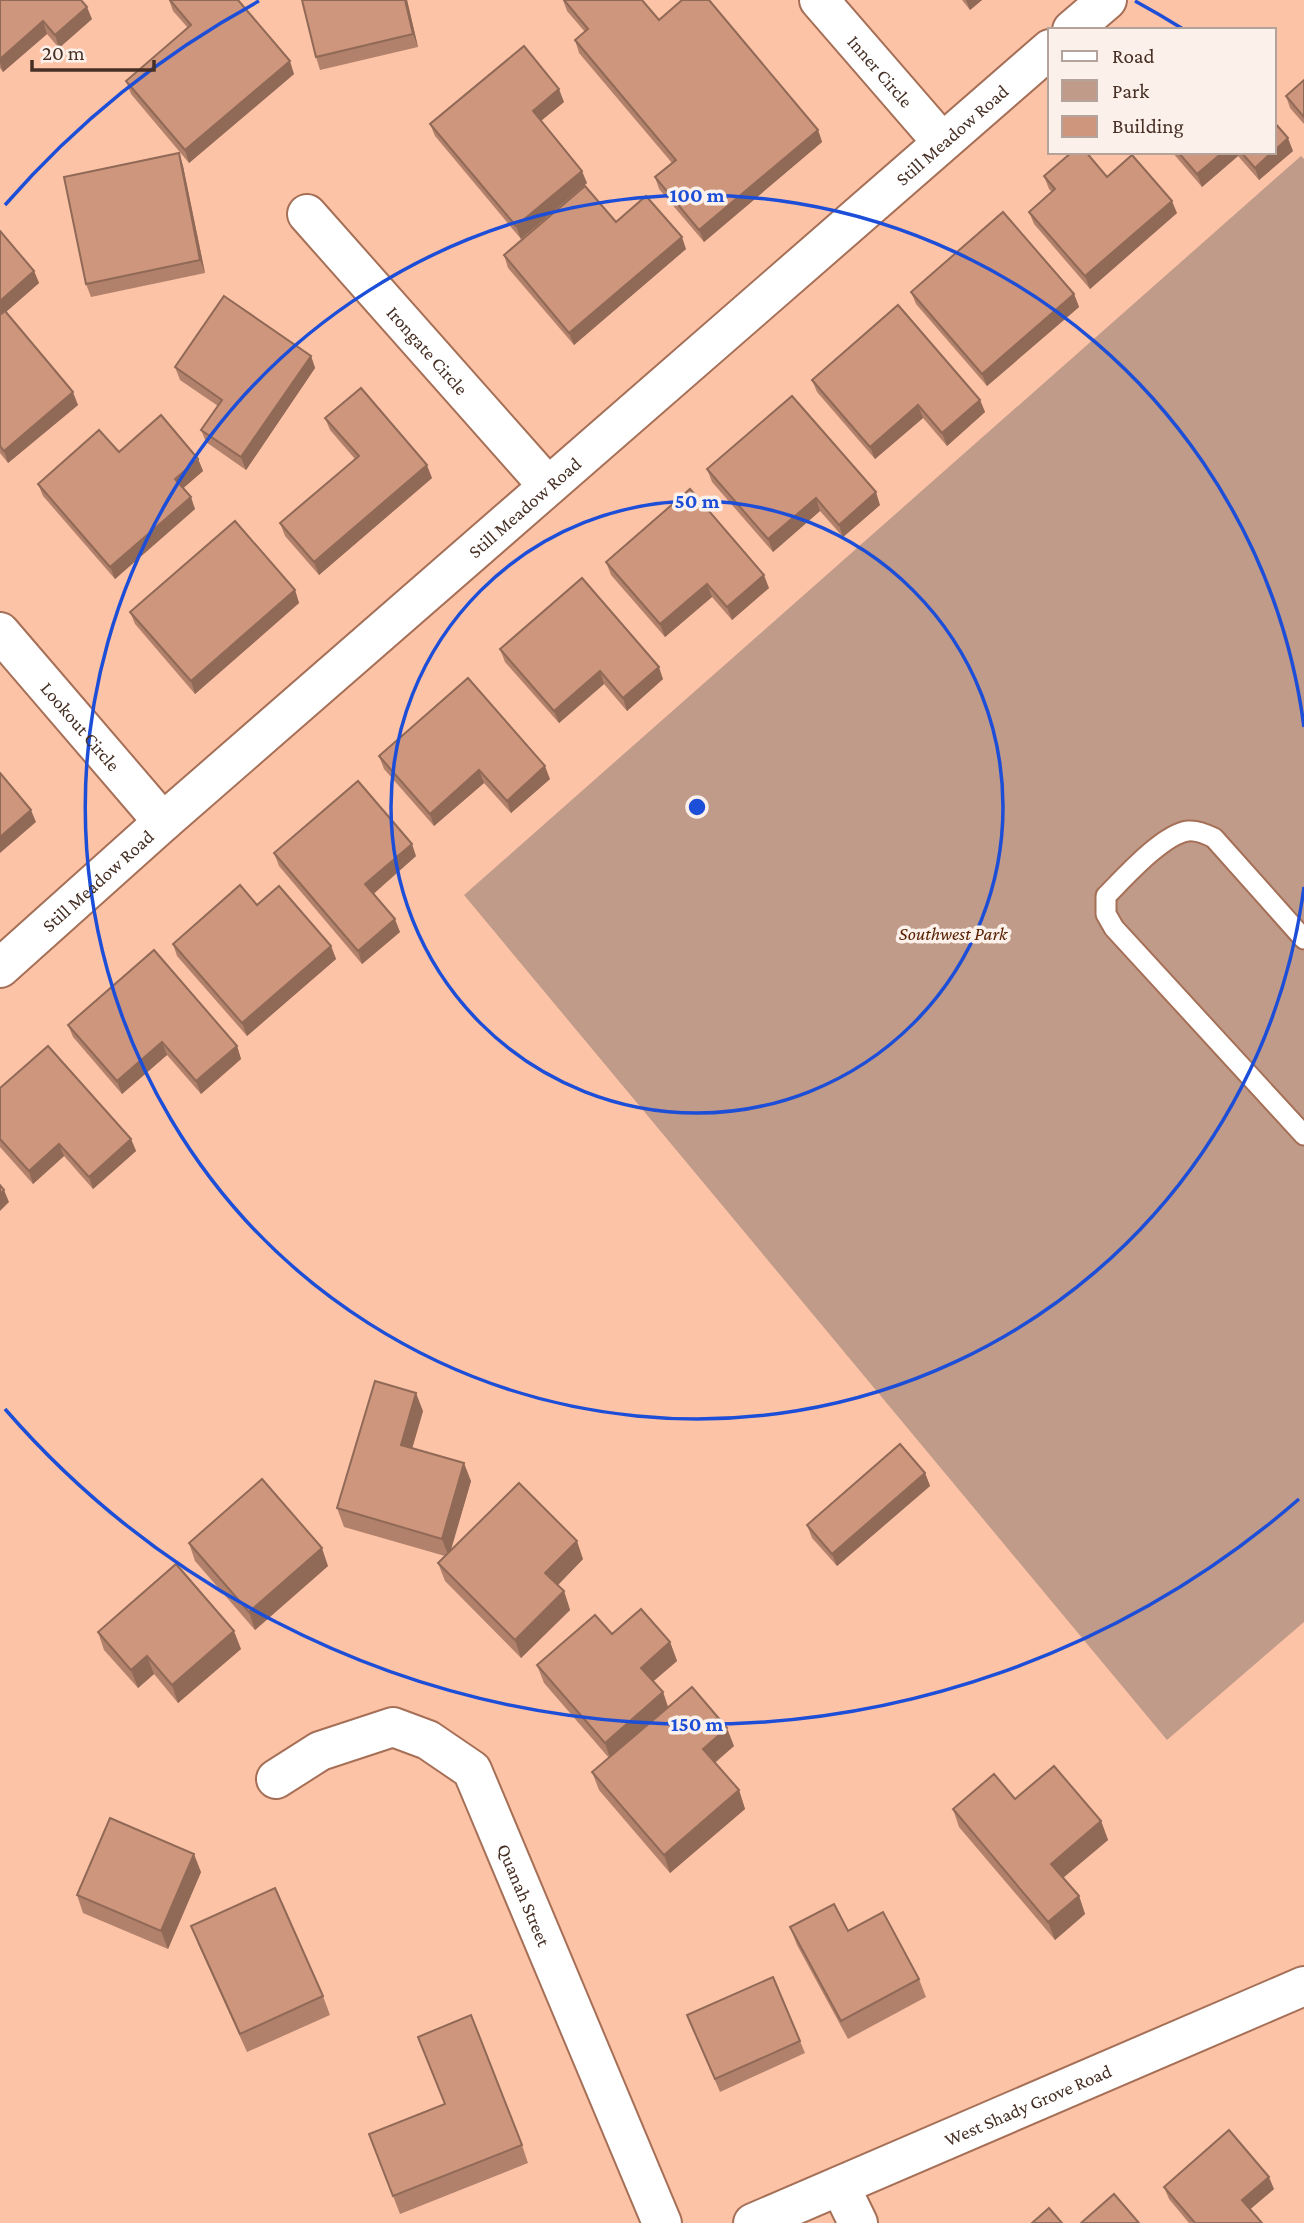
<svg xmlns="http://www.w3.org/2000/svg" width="1304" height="2223" font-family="'Crimson Pro',serif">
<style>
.park{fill:#c09b89}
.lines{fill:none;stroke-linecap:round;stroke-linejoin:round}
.lane-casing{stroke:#a57057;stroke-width:23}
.street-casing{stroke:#a57057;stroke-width:42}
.secondary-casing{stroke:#a57057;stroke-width:42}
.lane{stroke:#fff;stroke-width:19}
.street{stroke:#fff;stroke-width:38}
.secondary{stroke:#fff;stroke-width:38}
.wall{fill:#b1816b}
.shaded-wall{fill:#906957}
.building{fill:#ce967c;stroke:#906957;stroke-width:2}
.ring{fill:none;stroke:#1d4ed8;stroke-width:3.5}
.labels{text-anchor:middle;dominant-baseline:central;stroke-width:7;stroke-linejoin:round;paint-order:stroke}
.street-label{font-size:19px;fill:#462f24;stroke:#fcf0ea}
.park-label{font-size:19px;font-style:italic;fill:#572000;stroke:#fcf0ea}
.centre{fill:#1d4ed8;stroke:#fcf0ea;stroke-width:3.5}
.ring-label{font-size:21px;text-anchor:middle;font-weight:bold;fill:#1d4ed8;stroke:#fcf0ea;stroke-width:7;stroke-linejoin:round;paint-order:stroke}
</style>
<rect width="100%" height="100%" fill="#fdc3a7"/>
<polygon class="park" points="1301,156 1304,159 1304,1622 1167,1740 464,895"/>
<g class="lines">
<defs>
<path id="lane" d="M1304,939L1214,838C1206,834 1197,830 1188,831C1163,834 1124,878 1106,896V914L1114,928L1304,1135"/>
<g id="street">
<path id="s1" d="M819,0L942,142"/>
<polyline points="1072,30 1107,0"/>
<path id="s2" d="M307,214L548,486"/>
<path id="s3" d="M0,632L163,822"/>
<path id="s4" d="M0,968L163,822L1050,49"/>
<path id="s5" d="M276,1779L320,1751L393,1727L428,1740L472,1770L662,2223"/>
<polyline points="840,2186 858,2223"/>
</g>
<g id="secondary">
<path id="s6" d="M753,2223L1304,1986"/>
</g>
</defs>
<use href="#lane" class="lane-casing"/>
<use href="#street" class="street-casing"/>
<use href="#secondary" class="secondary-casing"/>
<use href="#lane" class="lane"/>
<use href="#street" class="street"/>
<use href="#secondary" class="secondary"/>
</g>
<g class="wall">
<polygon points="0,0 92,19 59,48 47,34 3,72 0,68"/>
<polygon points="169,0 238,0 294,74 189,163 131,94 126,81 188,28 173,11"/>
<polygon points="407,0 418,47 320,70 316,57"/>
<polygon points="563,0 642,0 659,20 818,130 822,142 704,242 659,189 655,177 672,163 579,53 575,40 585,32 567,11"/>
<polygon points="962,0 982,0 970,10"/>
<polygon points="1304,80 1304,124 1290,108 1286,96"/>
<polygon points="564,102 541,121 587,183 521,239 435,136 430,124"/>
<polygon points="1293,151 1259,180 1238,156 1202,187 1172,152 1274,152"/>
<polygon points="179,153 183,166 205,273 91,297 86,284"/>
<polygon points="1044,176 1177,213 1090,289 1034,224 1029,212 1052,192 1049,189"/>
<polygon points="616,222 686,249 574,345 508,268 504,255"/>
<polygon points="0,231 34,271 39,283 6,312 78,405 8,463 0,453"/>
<polygon points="911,292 1074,294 1079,307 987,386 916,304"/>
<polygon points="311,356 315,368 246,470 206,442 201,430 218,406 180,380 175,367"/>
<polygon points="812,380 980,400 985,412 947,446 923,418 875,459 817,392"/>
<polygon points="325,418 432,478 319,575 285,536 280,523 355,459 330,430"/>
<polygon points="119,452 198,459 203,471 183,488 195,509 115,579 43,496 38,484"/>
<polygon points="707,469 880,505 843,537 820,511 773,552 712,482"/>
<polygon points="606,562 769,588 732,620 712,597 665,637 611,575"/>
<polygon points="295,590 299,603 195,694 135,624 130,612"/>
<polygon points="500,649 663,679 627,711 604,684 559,723 505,662"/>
<polygon points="379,756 550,779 511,813 484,783 434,826 384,769"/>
<polygon points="274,853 416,856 374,893 400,932 362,964 279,866"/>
<polygon points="257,905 331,946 336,959 247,1036 177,956 173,944"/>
<polygon points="68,1025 237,1046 241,1059 201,1094 167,1055 122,1094 73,1037"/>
<polygon points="0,1088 131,1139 136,1151 93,1189 64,1156 33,1184 0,1147"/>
<polygon points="423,1411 412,1448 471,1481 450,1551 583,1559 558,1585 564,1591 570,1610 521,1658 445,1581 438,1563 445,1556 344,1527 337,1508"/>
<polygon points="925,1473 930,1486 837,1566 812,1538 807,1525"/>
<polygon points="189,1543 328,1566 255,1630 195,1561"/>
<polygon points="98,1632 241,1649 178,1703 154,1674 138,1688 104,1650"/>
<polygon points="612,1634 670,1642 677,1661 653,1681 663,1692 668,1707 734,1746 715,1763 739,1790 745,1809 670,1873 599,1790 592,1772 609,1758 544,1683 537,1665"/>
<polygon points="1015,1799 1101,1821 1108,1840 1063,1878 1079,1896 1085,1914 1055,1940 959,1827 953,1809"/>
<polygon points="201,1872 168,1949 83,1913 77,1895"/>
<polygon points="191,1926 323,1996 330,2015 247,2052 198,1944"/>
<polygon points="790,1927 848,1931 919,1979 926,1997 848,2039 797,1945"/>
<polygon points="687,2015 800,2041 805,2053 720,2092"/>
<polygon points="369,2134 522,2145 528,2163 400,2214"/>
<polygon points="1164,2187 1274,2189 1250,2209 1262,2223 1189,2223 1169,2199"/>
</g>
<g class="shaded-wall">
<polygon points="405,0 407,0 418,47 413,34"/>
<polygon points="966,0 982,0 970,10"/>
<polygon points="87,7 92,19 59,48 55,35"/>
<polygon points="43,21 47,34 3,72 0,63 0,59"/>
<polygon points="290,61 294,74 189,163 185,150"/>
<polygon points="559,89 564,102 537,124 533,111"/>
<polygon points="818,130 822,142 704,242 699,230"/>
<polygon points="1288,138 1293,151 1259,180 1255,168 1272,152 1274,152 1274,151"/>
<polygon points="1223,152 1237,152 1238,156 1202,187 1197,174"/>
<polygon points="179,153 183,166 205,273 200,260"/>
<polygon points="582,171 587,183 521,239 516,226"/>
<polygon points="1172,201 1177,213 1090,289 1085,276"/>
<polygon points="682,237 686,249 574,345 569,333"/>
<polygon points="34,271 39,283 0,317 0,301"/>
<polygon points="1074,294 1079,307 987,386 982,374"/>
<polygon points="311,356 315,368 246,470 241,457"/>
<polygon points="73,392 78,405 8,463 4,451"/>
<polygon points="980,400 985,412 947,446 942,433"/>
<polygon points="918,405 923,418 875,459 870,447"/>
<polygon points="198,459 203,471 180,491 175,479"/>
<polygon points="427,465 432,478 319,575 314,562"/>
<polygon points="876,492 880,505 843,537 839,525"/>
<polygon points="191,497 195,509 115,579 110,567"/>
<polygon points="816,498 820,511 773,552 768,539"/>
<polygon points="764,575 769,588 732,620 727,607"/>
<polygon points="707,584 712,597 665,637 660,624"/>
<polygon points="295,590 299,603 195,694 191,681"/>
<polygon points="659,667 663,679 627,711 623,698"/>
<polygon points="600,671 604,684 559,723 554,711"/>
<polygon points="545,766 550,779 511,813 507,801"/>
<polygon points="479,770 484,783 434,826 430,814"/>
<polygon points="31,810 36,822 0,853 0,837"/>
<polygon points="412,844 416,856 370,897 365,884"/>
<polygon points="395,919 400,932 362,964 358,951"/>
<polygon points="331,946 336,959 247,1036 242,1023"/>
<polygon points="162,1042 167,1055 122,1094 117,1081"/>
<polygon points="237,1046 241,1059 201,1094 196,1081"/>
<polygon points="131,1139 136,1151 93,1189 89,1177"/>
<polygon points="59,1144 64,1156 33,1184 29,1171"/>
<polygon points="4,1190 9,1202 0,1211 0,1194"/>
<polygon points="416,1393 423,1411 408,1463 401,1445"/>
<polygon points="464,1463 471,1481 449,1557 442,1539"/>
<polygon points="925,1473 930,1486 837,1566 832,1554"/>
<polygon points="577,1541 583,1559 552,1591 545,1573"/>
<polygon points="322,1548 328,1566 255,1630 249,1612"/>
<polygon points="564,1591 570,1610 521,1658 515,1640"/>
<polygon points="234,1631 241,1649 178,1703 172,1685"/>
<polygon points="670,1642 677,1661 648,1686 641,1668"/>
<polygon points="147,1656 154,1674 138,1688 131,1670"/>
<polygon points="663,1692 669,1710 611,1761 605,1743"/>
<polygon points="727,1728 734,1746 709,1767 703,1749"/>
<polygon points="739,1790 745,1809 670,1873 664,1855"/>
<polygon points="1101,1821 1108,1840 1058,1882 1051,1864"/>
<polygon points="194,1854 201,1872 168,1949 161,1931"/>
<polygon points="1079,1896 1085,1914 1055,1940 1048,1922"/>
<polygon points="1269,2177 1274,2189 1247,2212 1242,2200"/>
</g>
<g class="building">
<polygon points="0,0 81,0 87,7 55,35 43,21 0,59"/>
<polygon points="170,0 238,0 290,61 185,150 126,81 191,25"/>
<polygon points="302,0 405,0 413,34 316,57"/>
<polygon points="564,0 642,0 659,20 682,0 709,0 818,130 699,230 655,177 676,160 575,40 588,29"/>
<polygon points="524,46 559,89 533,111 582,171 516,226 430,124"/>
<polygon points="1304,80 1304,117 1286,96"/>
<polygon points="1274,122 1288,138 1274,151"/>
<polygon points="1072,152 1086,152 1107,177 1132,155 1172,201 1085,276 1029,212 1055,189 1044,176"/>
<polygon points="1178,152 1223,152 1197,174"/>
<polygon points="1241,152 1272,152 1255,168"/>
<polygon points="179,153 200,260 86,284 64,177"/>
<polygon points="585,186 616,222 646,196 682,237 569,333 504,255"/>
<polygon points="1003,212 1074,294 982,374 911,292"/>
<polygon points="0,231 34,271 0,301"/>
<polygon points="224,296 311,356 241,457 201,430 222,400 175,367"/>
<polygon points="898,305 980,400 942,433 918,405 870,447 812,380"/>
<polygon points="5,311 73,392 4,451 0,446 0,315"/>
<polygon points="361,388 427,465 314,562 280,523 359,456 325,418"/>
<polygon points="792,396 876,492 839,525 816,498 768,539 707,469"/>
<polygon points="161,415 198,459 175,479 191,497 110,567 38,484 99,430 119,452"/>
<polygon points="690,489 764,575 727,607 707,584 660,624 606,562"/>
<polygon points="235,521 295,590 191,681 130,612"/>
<polygon points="582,578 659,667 623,698 600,671 554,711 500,649"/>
<polygon points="468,678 545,766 507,801 479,770 430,814 379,756"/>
<polygon points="0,773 31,810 0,837"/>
<polygon points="358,781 412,844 365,884 395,919 358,951 274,853"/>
<polygon points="240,885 257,905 279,886 331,946 242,1023 173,944"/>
<polygon points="154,950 237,1046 196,1081 162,1042 117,1081 68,1025"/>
<polygon points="48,1046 131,1139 89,1177 59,1144 29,1171 0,1139 0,1088"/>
<polygon points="0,1185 4,1190 0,1194"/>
<polygon points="375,1381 416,1393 401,1445 464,1463 442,1539 337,1508"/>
<polygon points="900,1444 925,1473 832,1554 807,1525"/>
<polygon points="262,1479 322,1548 249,1612 189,1543"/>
<polygon points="519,1483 577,1541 545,1573 564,1591 515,1640 438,1563"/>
<polygon points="176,1564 234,1631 172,1685 147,1656 131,1670 98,1632"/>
<polygon points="641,1609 670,1642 641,1668 663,1692 605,1743 537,1665 595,1615 612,1634"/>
<polygon points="692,1687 727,1728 703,1749 739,1790 664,1855 592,1772"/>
<polygon points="1054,1766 1101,1821 1051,1864 1079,1896 1048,1922 953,1809 994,1774 1015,1799"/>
<polygon points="110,1818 194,1854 161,1931 77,1895"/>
<polygon points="275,1888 323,1996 240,2034 191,1926"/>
<polygon points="834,1904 848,1931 883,1912 919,1979 841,2021 790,1927"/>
<polygon points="773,1977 800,2041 715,2079 687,2015"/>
<polygon points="471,2015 522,2145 393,2196 369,2134 445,2104 418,2037"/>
<polygon points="1229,2130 1269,2177 1242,2200 1262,2223 1195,2223 1164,2187"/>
<polygon points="1114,2194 1139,2223 1081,2223"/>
<polygon points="1049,2208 1062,2223 1032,2223"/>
</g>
<g class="ring">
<circle cx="697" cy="807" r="306"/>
<path d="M1304 887A612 612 0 1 1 1304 727"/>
<path d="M1299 1499A917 917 0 0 1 5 1409M5 205A917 917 0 0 1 259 1M1135 1A917 917 0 0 1 1183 29"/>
</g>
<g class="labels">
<g class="street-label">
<text stroke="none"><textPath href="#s1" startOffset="94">Inner Circle</textPath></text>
<text stroke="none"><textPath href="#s4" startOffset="1265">Still Meadow Road</textPath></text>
<text stroke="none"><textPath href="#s2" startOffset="182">Irongate Circle</textPath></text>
<text stroke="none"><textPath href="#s4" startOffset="698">Still Meadow Road</textPath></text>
<text stroke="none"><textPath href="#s3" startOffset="124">Lookout Circle</textPath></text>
<text stroke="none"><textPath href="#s4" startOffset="131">Still Meadow Road</textPath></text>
<text stroke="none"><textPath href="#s5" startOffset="355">Quanah Street</textPath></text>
<text stroke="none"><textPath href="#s6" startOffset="299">West Shady Grove Road</textPath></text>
</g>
<g class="park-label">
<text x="953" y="933">Southwest Park</text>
</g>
</g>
<circle cx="697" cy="807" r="10" class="centre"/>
<g class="ring-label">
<text x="697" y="202">100 m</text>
<text x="697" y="508">50 m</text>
<text x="697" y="1731">150 m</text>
</g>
<rect x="1048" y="28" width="228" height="126" fill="#fcf0ea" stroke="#b3a39b" stroke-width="2"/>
<rect x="1062" y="51" width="35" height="10" fill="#ffffff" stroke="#b3a39b" stroke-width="2"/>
<text x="1112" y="63" font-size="21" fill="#462f24">Road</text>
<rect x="1062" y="80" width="35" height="21" fill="#c09b89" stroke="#b3a39b" stroke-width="2"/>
<text x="1112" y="98" font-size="21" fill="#462f24">Park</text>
<rect x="1062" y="116" width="35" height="21" fill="#ce967c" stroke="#b3a39b" stroke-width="2"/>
<text x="1112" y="133" font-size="21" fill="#462f24">Building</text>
<path d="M32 60v10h122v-10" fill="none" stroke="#462f24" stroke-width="3.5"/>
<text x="42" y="60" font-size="21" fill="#462f24" stroke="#fcf0ea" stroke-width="5" paint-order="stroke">20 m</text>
</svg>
